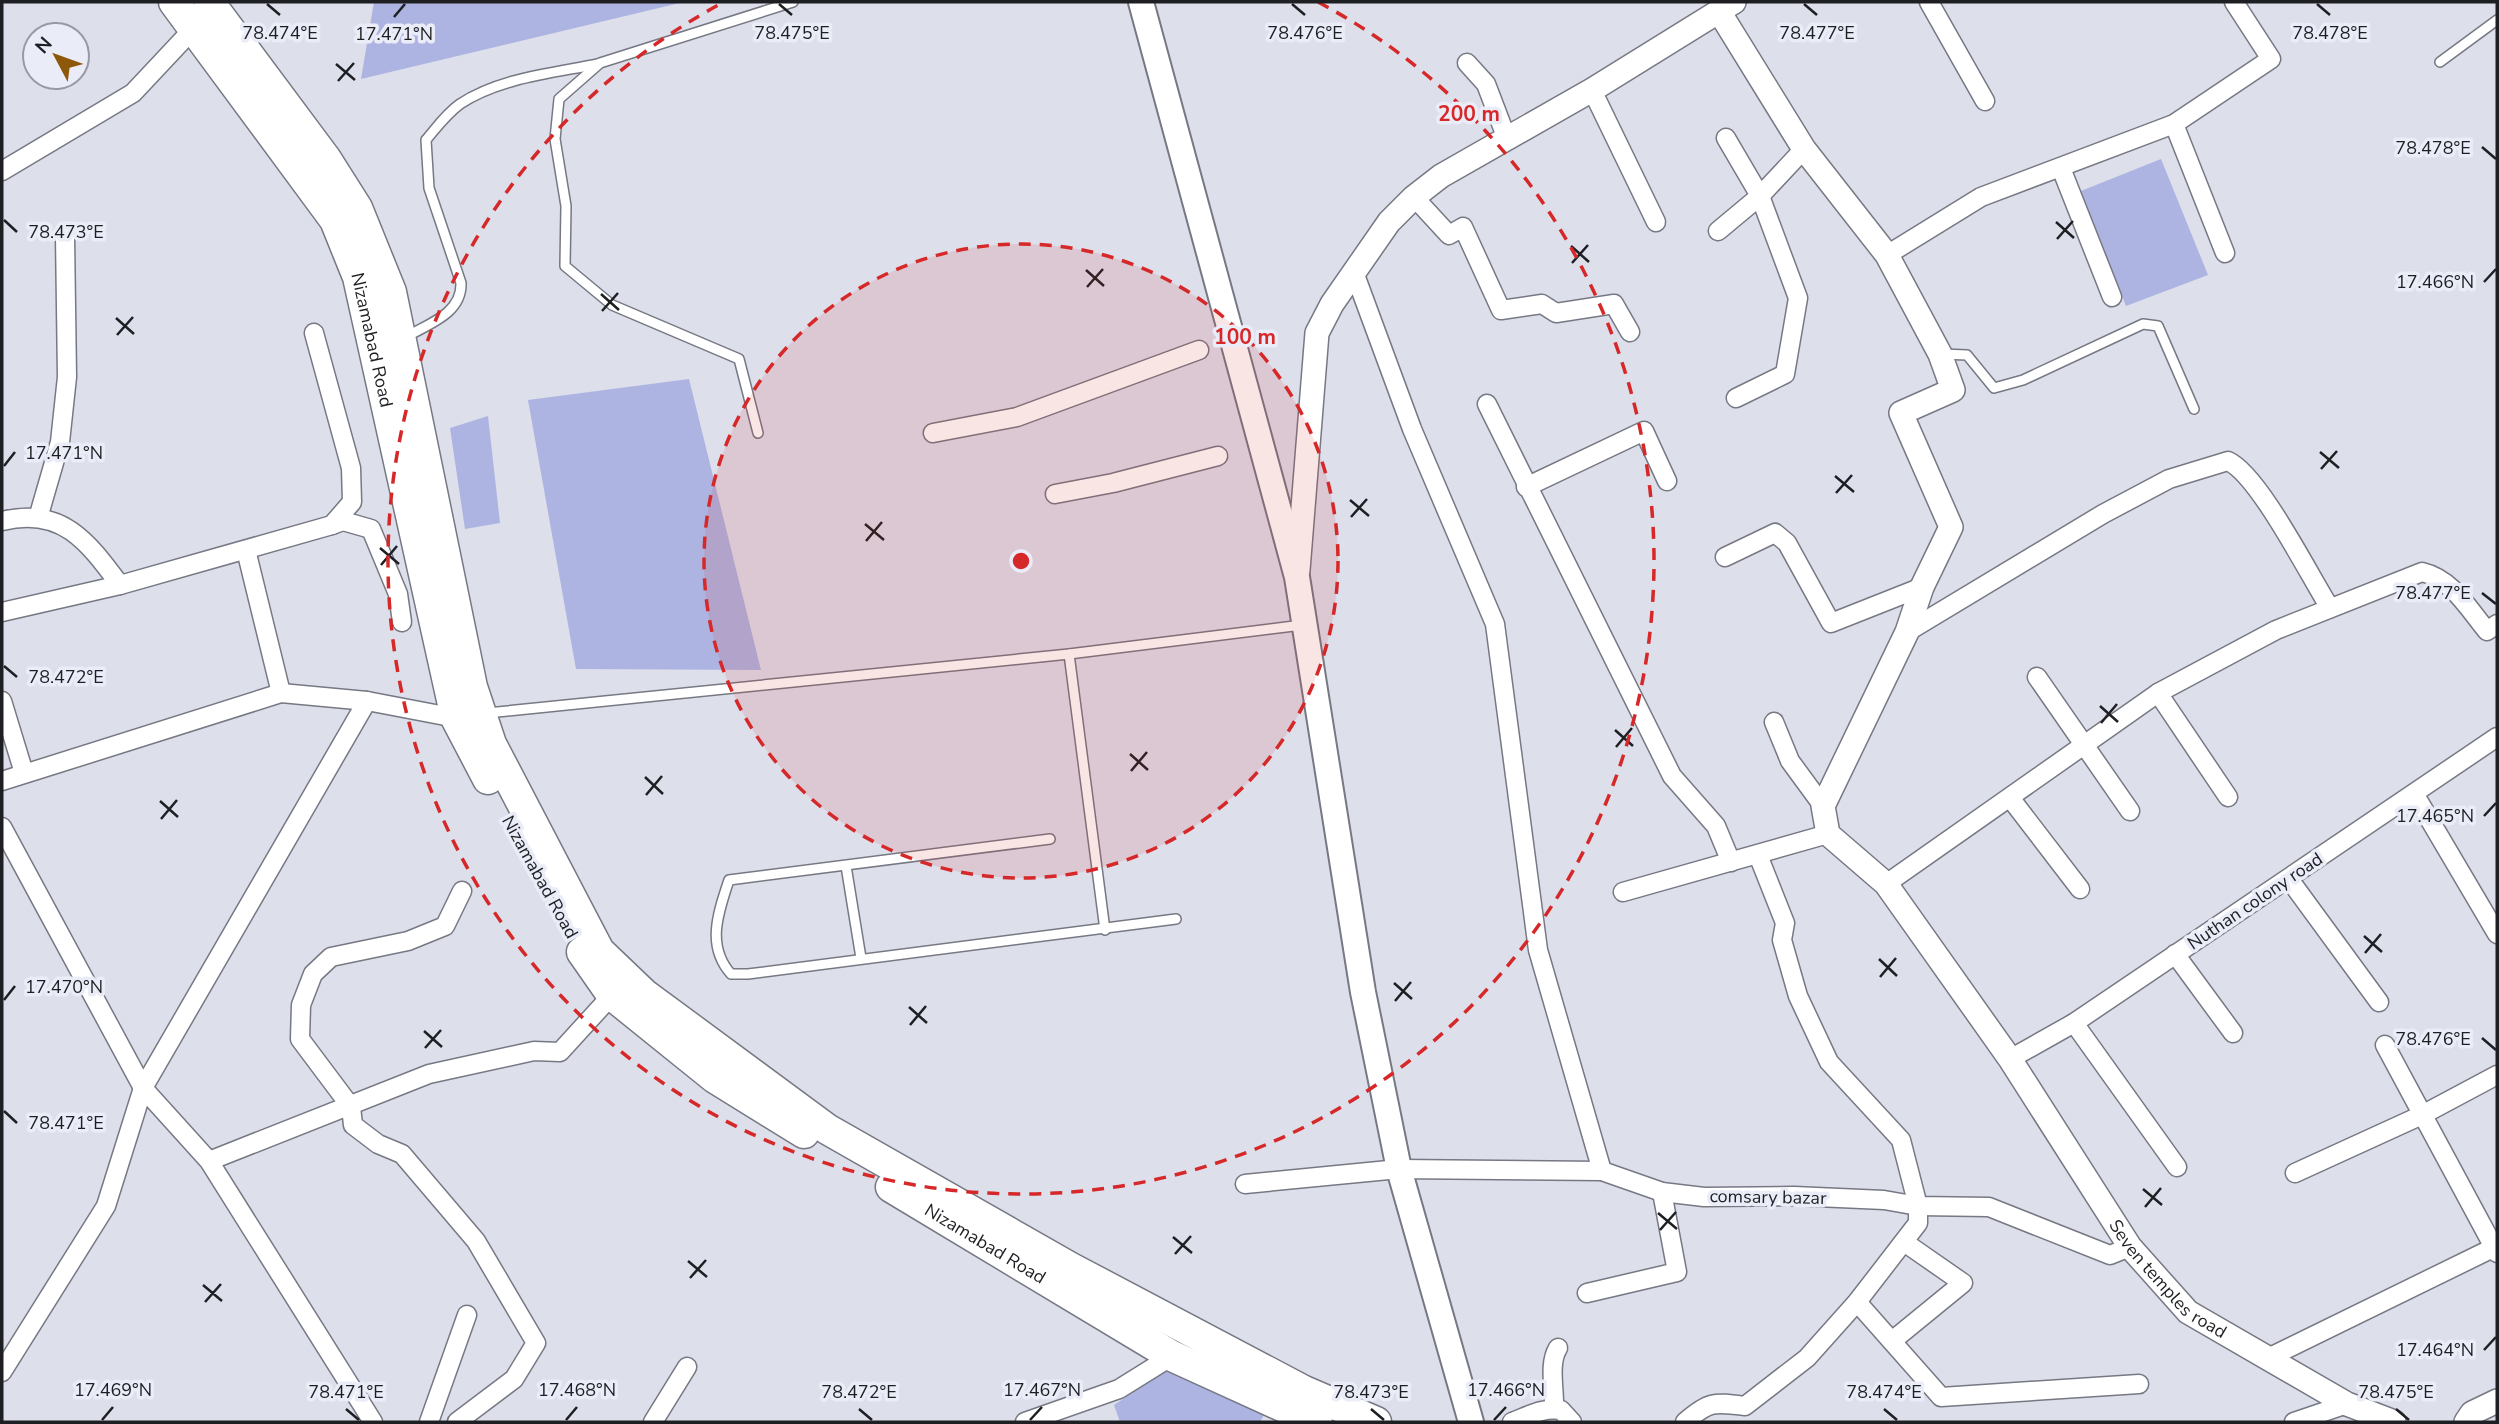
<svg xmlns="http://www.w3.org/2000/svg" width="2499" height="1424" font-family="'Nunito Sans',sans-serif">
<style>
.green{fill:#adb4e2}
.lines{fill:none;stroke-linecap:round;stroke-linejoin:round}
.service-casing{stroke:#767883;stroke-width:12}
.minor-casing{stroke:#767883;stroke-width:21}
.tertiary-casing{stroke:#767883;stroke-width:26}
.secondary-casing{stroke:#767883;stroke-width:28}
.trunk-casing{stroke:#767883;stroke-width:33}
.service{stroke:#fff;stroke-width:9}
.minor{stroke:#fff;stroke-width:18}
.tertiary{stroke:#fff;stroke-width:23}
.secondary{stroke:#fff;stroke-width:24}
.trunk{stroke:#fff;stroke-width:30}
.ticks{fill:none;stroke:#1e1f23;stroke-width:2.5}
.ring{fill:none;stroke:#d62828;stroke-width:3.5;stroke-dasharray:12 9}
.labels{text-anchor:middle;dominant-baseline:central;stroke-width:7;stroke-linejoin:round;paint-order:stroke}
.street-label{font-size:18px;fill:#1e1f23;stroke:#eaecf8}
.ticks-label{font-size:18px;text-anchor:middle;fill:#1e1f23;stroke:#eaecf8;stroke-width:7;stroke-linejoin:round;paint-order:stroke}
.centre{fill:#d62828;stroke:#eaecf8;stroke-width:3.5}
.ring-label{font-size:21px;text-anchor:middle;font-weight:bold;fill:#d62828;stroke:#eaecf8;stroke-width:7;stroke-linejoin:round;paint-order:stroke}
</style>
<rect width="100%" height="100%" fill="#dddfeb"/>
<g class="green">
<polygon points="374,2 684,2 361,79"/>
<polygon points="2161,159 2208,275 2126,306 2081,191"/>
<polygon points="689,379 761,670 576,669 528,400"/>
<polygon points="488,416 500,523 465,529 450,428"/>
<polygon points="1173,1366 1264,1415 1260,1422 1120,1422 1114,1405"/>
</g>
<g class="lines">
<defs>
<g id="service">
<polyline points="2440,62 2497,20"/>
<path d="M404,338C428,324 462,314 461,283L429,188L426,140C437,127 446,114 460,104C499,78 553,73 598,64"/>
<polyline points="1942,354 1967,355 1994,388 2023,380 2143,324 2158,326 2194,409"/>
<polyline points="758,433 739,359 612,305 565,266 566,206 555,139 559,99 600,63 793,2"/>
<polyline points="1069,654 1105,930"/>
<polyline points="487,713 1069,654 1302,625"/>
<path d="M1050,839L729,880C718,913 706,946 731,974H748L1176,919"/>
<polyline points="846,866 861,958"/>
</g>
<g id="minor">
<polyline points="1929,2 1985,101"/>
<polyline points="1467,63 1486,84 1507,139"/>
<polyline points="1592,90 1656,222"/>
<polyline points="2174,124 2225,253"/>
<polyline points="1726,138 1760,196 1798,298 1785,374 1736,398"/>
<polyline points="2061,168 2112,297"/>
<polyline points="2,171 133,93 194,28"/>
<polyline points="1414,197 1449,235 1463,227 1501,310 1542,304 1556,313 1614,304 1630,332"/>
<polyline points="1718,231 1760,196 1804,149"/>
<polyline points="1887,255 1981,197 2174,124 2271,59 2234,2"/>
<polyline points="1354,272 1412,429 1495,624 1538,950 1602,1171"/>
<polyline points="1487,404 1672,776 1716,826 1731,862"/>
<polyline points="933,433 1017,417 1199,350"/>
<polyline points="1526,487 1644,431 1667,481"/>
<polyline points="1055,494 1113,483 1218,456"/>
<polyline points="38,518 60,442 67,377 65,236"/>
<path d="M2,521C62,506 88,542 120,585"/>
<polyline points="332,525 343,521 371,529 398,594 402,622"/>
<polyline points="246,550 281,693"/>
<polyline points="1725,557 1775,533 1787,543 1831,623 1922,587"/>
<polyline points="2,612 120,585 332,525 352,502 351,468 314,333"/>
<path d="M1907,632L2103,514L2169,479L2228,461C2259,475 2309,575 2330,608"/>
<polyline points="2037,677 2130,811"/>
<polyline points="2158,693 2228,797"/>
<polyline points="2,701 24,773"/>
<polyline points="1774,722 1790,761 1823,806"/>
<polyline points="2,781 281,693 367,701"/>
<polyline points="2415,795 2497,934"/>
<polyline points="2011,799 2080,889"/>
<polyline points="2,827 143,1088 209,1161 373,1422"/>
<polyline points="2289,879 2379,1002"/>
<path d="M1886,884L2158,693L2276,630L2422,572C2452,579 2468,608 2487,631L2497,624"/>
<polyline points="1623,892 1828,834"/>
<polyline points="2175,954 2233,1033"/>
<polyline points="2074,1023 2177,1167"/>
<polyline points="2385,1045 2497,1253"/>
<polyline points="2010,1059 2074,1023 2497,737"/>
<polyline points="209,1161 429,1074 534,1051 560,1052 612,995"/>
<polyline points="2295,1173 2422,1115 2497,1075"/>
<polyline points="1245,1184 1399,1169 1602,1171 1662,1192 1704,1197 1794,1196 1884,1200 1918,1206 1989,1207 2110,1255 2130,1247"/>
<polyline points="1587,1293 1677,1272 1662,1192"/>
<polyline points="1857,1302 1941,1397 2139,1384"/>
<polyline points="1892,1341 1963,1283 1904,1242"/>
<polyline points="2268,1358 2497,1246"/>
<polyline points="2,1372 106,1206 143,1088 367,701 456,718"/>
<path d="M1554,1409C1555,1390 1548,1364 1558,1348"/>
<polyline points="429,1422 467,1315"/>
<polyline points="457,1422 514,1379 536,1343 476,1241 402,1154 378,1144 353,1125 351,1107 300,1039 301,1005 313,974 331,957 408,941 445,926 462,891"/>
<polyline points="653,1422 687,1367"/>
<polyline points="1025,1422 1119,1389 1172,1356"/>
<path d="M1512,1422C1528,1416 1543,1407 1561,1410L1572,1422"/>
<path d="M1685,1422C1709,1401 1714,1402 1745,1406L1807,1358L1857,1302L1918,1223V1206L1901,1140L1829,1062L1798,996L1782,940L1785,923L1758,855"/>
<polyline points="2294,1422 2347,1404"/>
</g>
<g id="tertiary">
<path id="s1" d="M1720,13L1804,149L1887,255L1940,354L1953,390L1901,413L1951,527L1922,587L1907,632L1823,806L1828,834L1886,884L2010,1059L2130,1247L2188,1312L2347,1404L2394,1422"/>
<polyline points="1298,570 1317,333 1332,304 1389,222 1414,197 1441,176 1592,90 1734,2"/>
<polyline points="2466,1422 2472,1413 2497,1401"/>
</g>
<polyline id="secondary" points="1141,2 1297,577 1363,992 1399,1169 1471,1422"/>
<g id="trunk">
<path id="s2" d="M174,2L335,220L358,277L456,718L488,779"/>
<polyline points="209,2 326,159 357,208 391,292 472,687 491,744 599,951 644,994 827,1129 1071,1268 1304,1391 1376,1422"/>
<polyline points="582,952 612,995 715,1078 804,1133"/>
<path id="s3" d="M891,1187L1172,1356L1317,1422"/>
</g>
</defs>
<use href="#service" class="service-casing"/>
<use href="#minor" class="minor-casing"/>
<use href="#tertiary" class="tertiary-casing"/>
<use href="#secondary" class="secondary-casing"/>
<use href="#trunk" class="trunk-casing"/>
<use href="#service" class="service"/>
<use href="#minor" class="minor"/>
<use href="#tertiary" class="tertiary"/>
<use href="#secondary" class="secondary"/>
<use href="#trunk" class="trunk"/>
</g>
<path class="ticks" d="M267,4L280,15M779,4L792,15M1292,4L1305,15M1804,4L1817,15M2317,4L2330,15M394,17L405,4M336,64L355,80M338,81L354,63M2482,147L2496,159M4,220L17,232M2056,222L2074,238M2057,239L2073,221M1571,246L1589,262M1572,263L1588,245M1086,270L1104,286M2484,282L2496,269M1087,287L1103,269M601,294L619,310M602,311L618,293M116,318L134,334M117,335L133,317M2320,452L2339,468M4,466L15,452M2321,469L2337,451M1835,476L1854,492M1836,493L1852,475M1350,500L1369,516M1351,517L1367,499M865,524L884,540M866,541L882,522M380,548L399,564M381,565L397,546M2482,593L2496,604M4,666L17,677M2100,706L2118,722M2101,723L2117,704M1615,730L1633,746M1616,747L1632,728M1130,754L1148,770M1131,771L1147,752M645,777L663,794M646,795L662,776M160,801L178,817M2484,816L2496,803M161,819L177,800M2364,936L2382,952M2365,953L2381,934M1879,959L1897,976M1880,977L1896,958M1394,983L1412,999M4,1000L15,986M1395,1001L1411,982M909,1007L927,1023M910,1025L926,1006M424,1031L442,1047M2482,1038L2496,1050M425,1048L441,1030M4,1111L17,1123M2143,1189L2162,1205M2145,1207L2161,1188M1658,1213L1677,1229M1660,1230L1676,1212M1173,1237L1192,1253M1175,1254L1191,1236M688,1261L707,1277M690,1278L706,1260M203,1285L222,1301M205,1302L221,1284M2484,1350L2496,1337M346,1409L359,1420M859,1409L872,1420M1371,1409L1384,1420M1884,1409L1897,1420M2396,1409L2409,1420M102,1420L113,1407M566,1420L577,1407M1030,1420L1042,1407M1494,1420L1506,1407"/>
<circle cx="1021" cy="561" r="317" fill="#d62828" fill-opacity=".12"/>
<g class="ring">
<circle cx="1021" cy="561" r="317"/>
<path d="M1318 2A633 633 0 1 1 724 2"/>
</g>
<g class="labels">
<g class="street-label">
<text stroke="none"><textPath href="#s2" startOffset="397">Nizamabad Road</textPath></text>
<text transform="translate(540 877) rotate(61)">Nizamabad Road</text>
<text transform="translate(2255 901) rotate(-34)">Nuthan colony road</text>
<text transform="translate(1768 1197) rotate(1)">comsary bazar</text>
<text stroke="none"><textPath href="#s3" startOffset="110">Nizamabad Road</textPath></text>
<text stroke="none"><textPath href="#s1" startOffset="1526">Seven temples road</textPath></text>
</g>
</g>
<g class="ticks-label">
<text x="1817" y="39">78.477°E</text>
<text x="280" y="39">78.474°E</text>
<text x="792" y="39">78.475°E</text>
<text x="1305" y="39">78.476°E</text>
<text x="2330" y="39">78.478°E</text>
<text x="394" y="40">17.471°N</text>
<text x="2433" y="154">78.478°E</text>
<text x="66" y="238">78.473°E</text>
<text x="2435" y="288">17.466°N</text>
<text x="64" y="459">17.471°N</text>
<text x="2433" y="599">78.477°E</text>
<text x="66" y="683">78.472°E</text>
<text x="2435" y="822">17.465°N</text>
<text x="64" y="993">17.470°N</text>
<text x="2433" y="1045">78.476°E</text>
<text x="66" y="1129">78.471°E</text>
<text x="2435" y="1356">17.464°N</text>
<text x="113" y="1396">17.469°N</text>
<text x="577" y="1396">17.468°N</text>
<text x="1042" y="1396">17.467°N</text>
<text x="1506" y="1396">17.466°N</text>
<text x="346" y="1398">78.471°E</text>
<text x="859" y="1398">78.472°E</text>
<text x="1371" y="1398">78.473°E</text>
<text x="1884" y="1398">78.474°E</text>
<text x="2396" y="1398">78.475°E</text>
</g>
<circle cx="1021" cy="561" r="10" class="centre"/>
<g class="ring-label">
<text x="1469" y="121">200 m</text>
<text x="1245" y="344">100 m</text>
</g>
<rect width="2499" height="1424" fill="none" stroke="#1e1f23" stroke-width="7"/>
<g transform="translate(56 56) rotate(311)"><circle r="33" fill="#eaecf8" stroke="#989aa3" stroke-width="2"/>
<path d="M0-5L12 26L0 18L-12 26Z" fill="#8e580b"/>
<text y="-10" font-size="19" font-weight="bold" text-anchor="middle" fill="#1e1f23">N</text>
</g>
</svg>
